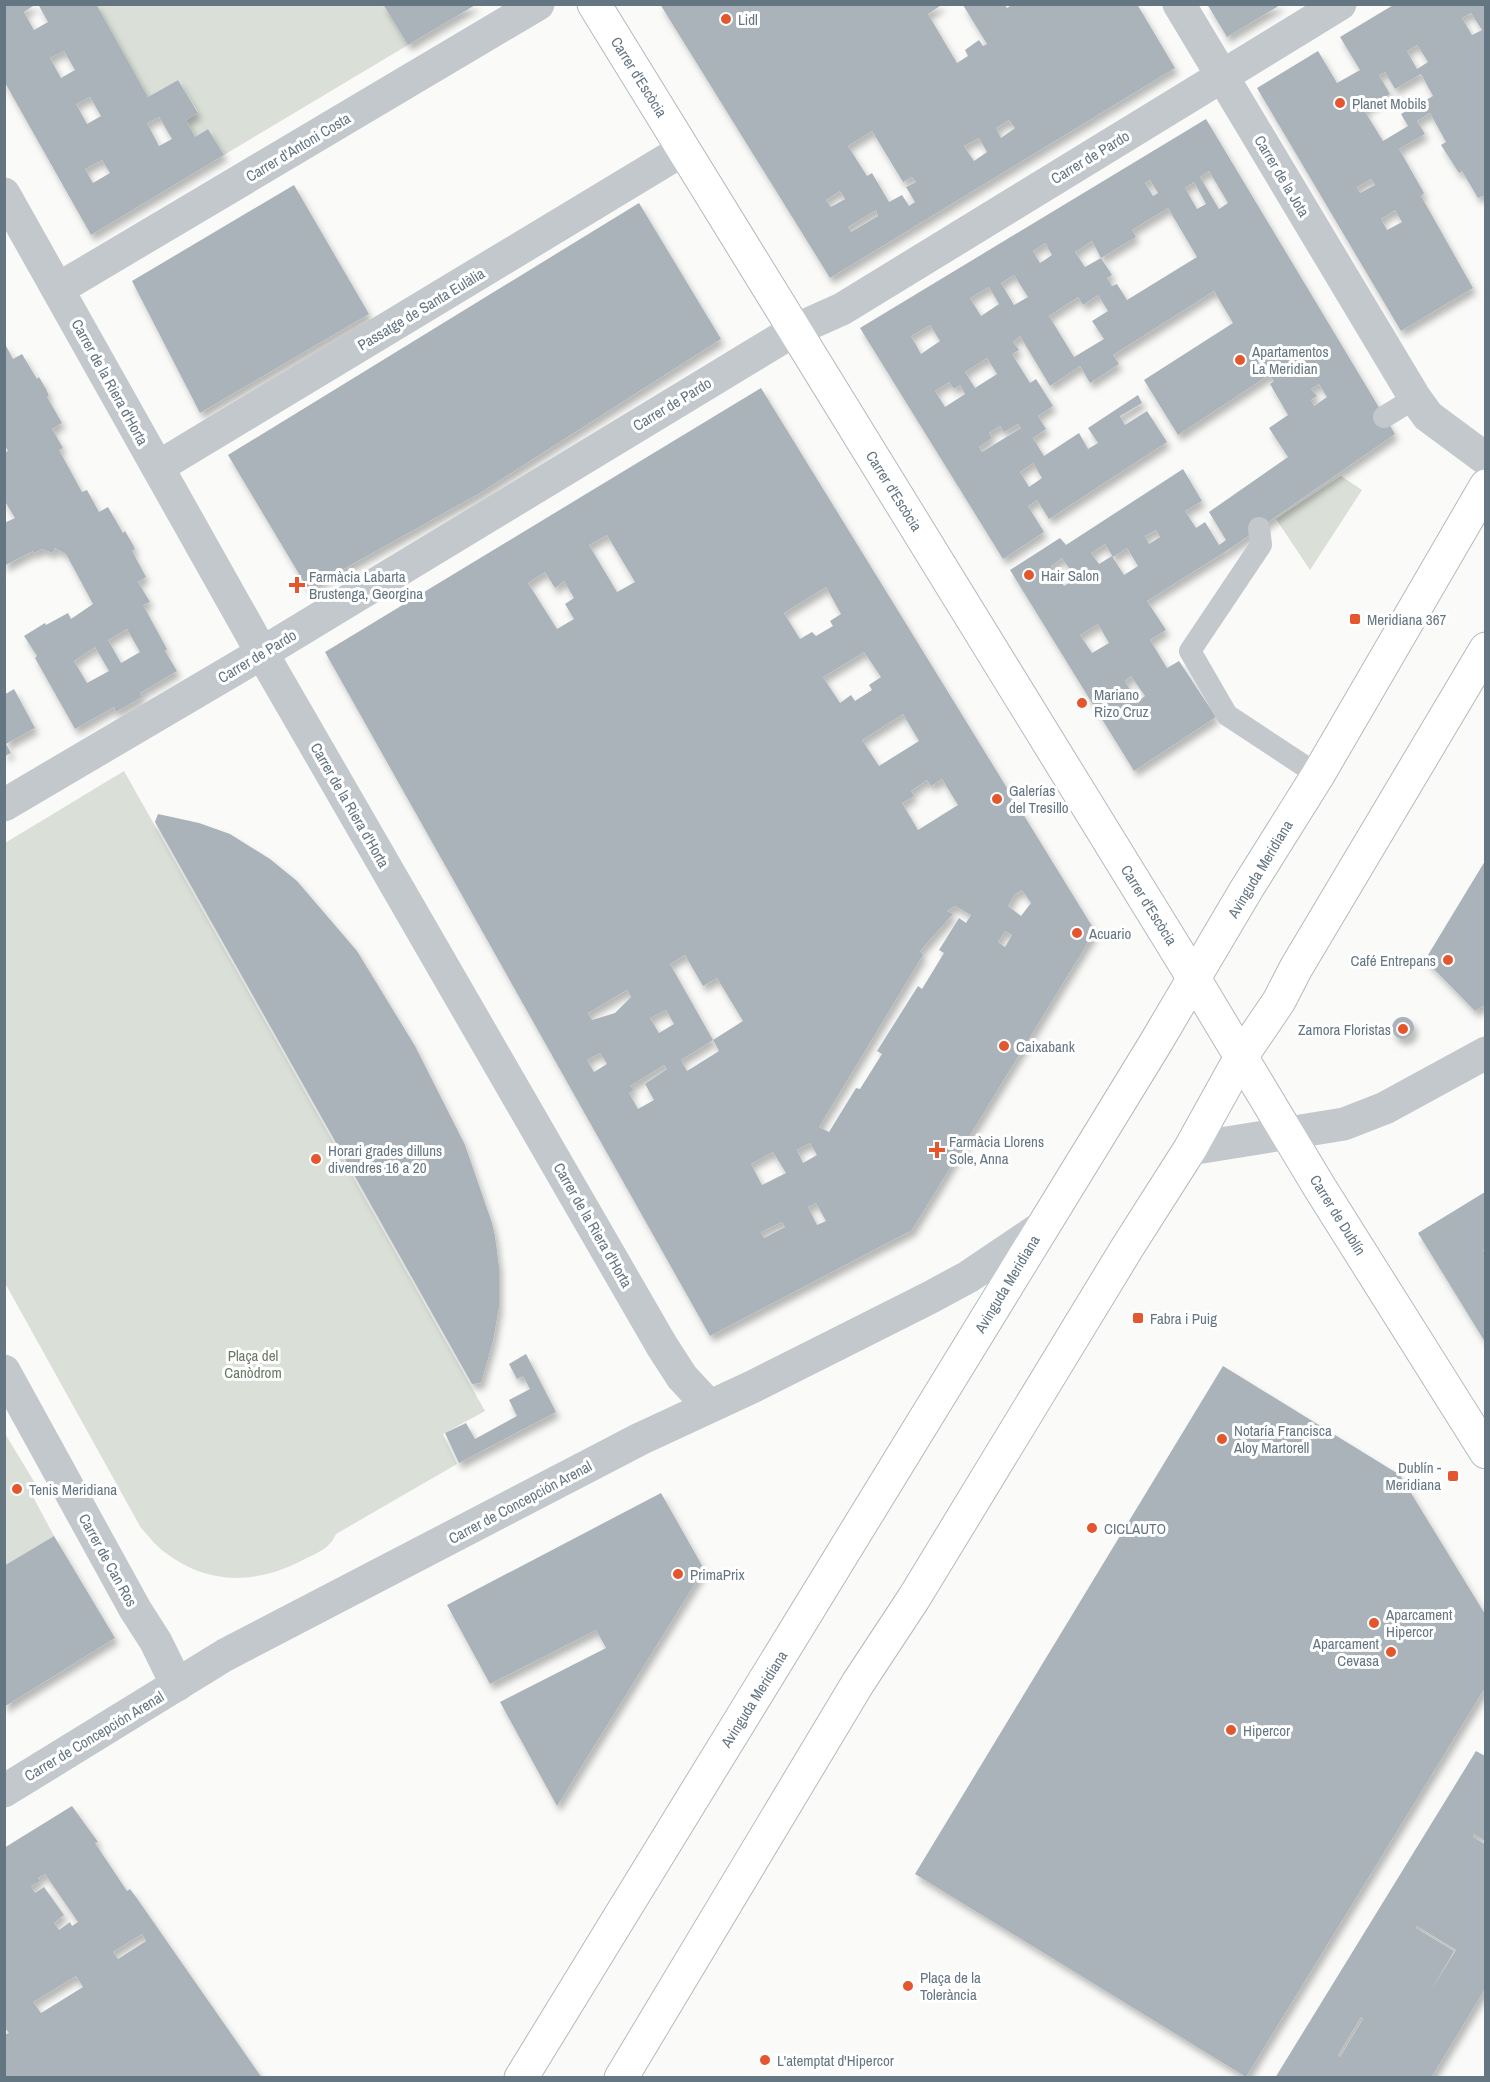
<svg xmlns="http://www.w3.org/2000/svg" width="1490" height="2082" font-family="'Archivo Narrow',sans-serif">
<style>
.green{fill:#dadfd7}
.building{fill:#aab3b9;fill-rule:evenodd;filter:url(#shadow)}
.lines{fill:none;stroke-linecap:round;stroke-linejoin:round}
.secondary-casing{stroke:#b3babf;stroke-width:35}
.primary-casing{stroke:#b5babe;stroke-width:35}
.lane{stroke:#c3c8cc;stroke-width:22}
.street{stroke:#c3c8cc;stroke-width:33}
.secondary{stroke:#fff;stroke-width:33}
.primary{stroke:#fff;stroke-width:33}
.poi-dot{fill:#e4572e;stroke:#fff;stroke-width:2}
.labels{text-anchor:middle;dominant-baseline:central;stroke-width:6;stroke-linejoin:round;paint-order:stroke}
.poi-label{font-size:15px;fill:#657683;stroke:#fff;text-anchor:start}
.street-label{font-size:15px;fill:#657683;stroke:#fff}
.park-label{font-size:15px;fill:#687a64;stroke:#fff}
</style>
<defs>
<filter id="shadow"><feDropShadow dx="3.5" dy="6" stdDeviation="3" flood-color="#0004"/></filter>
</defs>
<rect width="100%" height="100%" fill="#fafaf8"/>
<g class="green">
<polygon points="96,5 384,5 408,45 224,155 208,129 195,137 186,120 198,112 178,80 148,97"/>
<polygon points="1341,476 1362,490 1310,570 1276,519"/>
<path d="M124,771L485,1411L443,1434L457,1464L336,1534C329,1550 316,1553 301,1561C253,1585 207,1585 163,1551C155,1545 148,1535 141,1528L5,1283V843Z"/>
<polygon points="4,1432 38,1488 31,1493 54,1536 5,1566"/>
</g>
<g class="building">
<path d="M4,4H36L24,12L34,30L48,22L38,4H96L148,97L178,80L198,113L186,120L195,137L208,129L224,155L91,235L4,81ZM64,51L75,70L61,78L50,58ZM90,97L101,116L87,124L76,104ZM159,117L172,139L159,146L147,123ZM102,160L110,173L93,183L85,169Z"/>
<polygon points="383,4 477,4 408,45"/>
<path d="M660,4H943L928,14L957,63L968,56L965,50L979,40L983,46L987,44L963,5H1005L1007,8L1013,4H1137L1175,68L830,278ZM1009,120L1015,128L1001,138L996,128ZM872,131L903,182L912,177L916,182L906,187L915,202L909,206L902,195L889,202L872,173L867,176L848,146ZM979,138L987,152L974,161L964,146ZM840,191L845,199L831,207L826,200ZM876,210L878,216L851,232L848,227Z"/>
<polygon points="1207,4 1282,4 1227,37"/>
<path d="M1395,4H1485V195L1478,198L1462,171L1459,173L1441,145L1446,142L1430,113L1417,121L1425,134L1399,149L1424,193L1421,196L1473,288L1401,331L1257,88L1318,51L1337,83L1360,70L1340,37ZM1471,13L1482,30L1472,35L1462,18ZM1417,45L1428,62L1417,69L1407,51ZM1385,72L1395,89L1421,74L1433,96L1401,114L1408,126L1383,141L1364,110L1390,94L1379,75ZM1371,179L1375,185L1360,193L1357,187ZM1395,210L1402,222L1387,230L1381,219Z"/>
<path d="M1206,119L1395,434L1231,548L1147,601L1166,630L1150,640L1167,668L1179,661L1216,717L1134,771L1010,570L1060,538L1066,545L1183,469L1202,501L1185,511L1196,528L1205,522L1219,545L1226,540L1209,512L1288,457L1269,428L1288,415L1270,384L1274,381L1269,375L1178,435L1144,380L1233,323L1214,291L1113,355L1119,364L1090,383L1080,366L1050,386L1020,336L1013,342L1019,350L1012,354L1030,383L1036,379L1053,406L1038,416L1046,429L1033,438L1044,456L1079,433L1088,449L1098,443L1088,428L1138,395L1142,403L1120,416L1125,425L1147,411L1167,442L1049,519L1037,500L1028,506L1044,532L1003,559L860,328ZM1209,171L1228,203L1219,209L1200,177ZM1150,180L1158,193L1153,196L1145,183ZM1194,182L1206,204L1197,209L1185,188ZM1168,208L1197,257L1127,300L1117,284L1112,286L1107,278L1112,275L1101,258L1136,237L1132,230ZM1092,241L1101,258L1085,267L1075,252ZM1045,243L1052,255L1040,263L1033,251ZM1014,275L1028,297L1014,305L1001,283ZM989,287L999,304L981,316L970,298ZM1098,295L1108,311L1092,321L1104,339L1074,357L1049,316L1078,297L1083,305ZM930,325L940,341L921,354L911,336ZM987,358L997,374L975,388L965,372ZM949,382L954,389L960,385L965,394L945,407L935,391ZM1319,384L1327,397L1314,406L1311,400L1317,396L1311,389ZM1018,424L1021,428L982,452L979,447L992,438L989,433L1000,426L1004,432ZM1033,463L1042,478L1029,487L1020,472ZM1156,530L1160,537L1149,544L1145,536ZM1105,544L1113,557L1127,548L1138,566L1124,575L1112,556L1099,564L1091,553ZM1062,558L1076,578L1064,586L1051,566ZM1098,624L1109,643L1092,653L1080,635ZM1131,676L1145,696L1137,702L1125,681Z"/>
<polygon points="294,185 369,314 200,413 132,281"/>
<polygon points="639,203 721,339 480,493 308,589 228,455"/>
<path d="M4,342L13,359L22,354L37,379L39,377L46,389L49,396L47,397L62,423L52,429L63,448L59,450L82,492L87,490L99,512L108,507L123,533L125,531L133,545L135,549L132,551L146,577L138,582L150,602L143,605L167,649L165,651L177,671L140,693L142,697L116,712L114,707L75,729L35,658L37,656L24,636L45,623L46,625L68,613L71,619L93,604L66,554L55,548L53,553L42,549L34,553L33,551L4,566V523L15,518L4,500V453L8,451L4,444ZM127,629L140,652L121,663L108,640ZM95,647L109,671L87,683L74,661Z"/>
<path d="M761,388L1095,931L912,1230L710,1336L325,652ZM607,535L635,582L617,592L589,545ZM545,572L555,588L564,581L574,598L565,604L574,619L557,629L528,583ZM826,587L841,614L830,621L833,626L816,636L812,632L800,639L784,613ZM864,652L881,677L869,685L872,690L855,701L851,695L840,703L823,677ZM903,714L919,741L879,766L862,740ZM942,779L958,805L918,830L902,803L914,796L911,791L927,780L931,786ZM1022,890L1031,903L1021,916L1008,906L1015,894ZM955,906L971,915L966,923L959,918L939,950L944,953L922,989L918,986L877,1051L882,1054L860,1089L856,1088L829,1132L819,1127L923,955L920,951L953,914L947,911ZM1005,931L1012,935L1005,947L998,942ZM685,955L703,986L717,978L743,1021L713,1040L719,1051L687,1071L681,1060L713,1040L670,964ZM627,990L631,997L615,1013L592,1020L588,1013ZM666,1010L674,1024L659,1033L650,1018ZM600,1053L607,1064L594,1072L587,1060ZM664,1065L667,1069L645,1084L654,1100L638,1109L629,1093L634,1090L630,1086ZM810,1143L817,1155L803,1163L797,1150ZM773,1152L786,1173L762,1185L751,1164ZM816,1203L826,1221L817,1225L808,1207ZM782,1222L785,1227L764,1238L761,1232Z"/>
<polygon points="14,689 35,728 6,744 11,753 5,756 4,695"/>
<polygon points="158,814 199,823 230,834 270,859 297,881 357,951 415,1046 465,1145 492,1223 495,1236 499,1267 499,1307 493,1341 481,1383 472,1384 155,822"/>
<polygon points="1485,861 1485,1005 1475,1011 1425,960"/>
<circle cx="1403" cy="1028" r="11"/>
<polygon points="1485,1192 1485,1249 1483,1250 1485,1253 1485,1342 1418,1233"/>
<polygon points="526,1354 556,1412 459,1463 445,1433 466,1423 475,1439 517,1416 509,1400 530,1389 523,1376 517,1379 509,1364"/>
<polygon points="1223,1366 1400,1475 1485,1614 1485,1688 1246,2077 915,1874"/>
<polygon points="661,1493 704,1569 557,1806 500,1702 606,1648 596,1630 490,1684 447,1605"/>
<polygon points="54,1536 115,1638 4,1707 4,1566"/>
<path d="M1476,1751L1485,1756V1841L1474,1834L1473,1837L1485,1844V1989L1431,2078H1275ZM1417,1926L1456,1950L1430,1992L1454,1951L1416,1928ZM1361,2017L1363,2019L1340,2057L1338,2055Z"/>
<path d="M72,1806L98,1842L95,1843L127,1891L130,1889L136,1897L262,2078H4V2035L9,2033L4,2027V1848ZM45,1874L78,1922L72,1926L70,1922L59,1930L54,1923L64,1915L44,1887L35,1893L31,1886L40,1881L38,1878ZM142,1934L146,1941L118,1959L113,1952ZM76,1976L83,1987L41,2013L33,2002Z"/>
</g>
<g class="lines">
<defs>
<polyline id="secondary" points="594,4 1193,977 1320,1188 1486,1452"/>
<g id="primary">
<polyline points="521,2078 1155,1044 1246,890 1318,775 1486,486"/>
<polyline points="621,2078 858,1683 914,1598 1127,1248 1190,1149 1241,1057 1279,1001 1296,968 1486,649"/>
</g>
</defs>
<use href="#secondary" class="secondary-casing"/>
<use href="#primary" class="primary-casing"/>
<g class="lane">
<polyline points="1384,417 1415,398"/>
<polyline points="1259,528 1261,545 1190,651 1227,715 1318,775"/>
</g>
<g class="street">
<polyline points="1179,4 1415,398 1428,416 1486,459"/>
<polyline points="4,194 262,653 662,1346 682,1377 709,1406"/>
<polyline points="58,289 538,4"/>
<polyline points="158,467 683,150"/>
<polyline points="4,805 262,653 795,330 842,309 1340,4"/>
<polyline points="1190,1149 1344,1124 1385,1108 1486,1053"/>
<polyline points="4,1371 135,1609 156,1642 177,1685"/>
<polyline points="4,1791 225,1655 640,1439 752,1387 929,1298 968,1277 1042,1227"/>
</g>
<use href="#secondary" class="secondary"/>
<use href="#primary" class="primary"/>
</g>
<g class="poi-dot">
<circle cx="726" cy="19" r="6"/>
<circle cx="1340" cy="103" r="6"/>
<circle cx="1240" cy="360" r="6"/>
<circle cx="1029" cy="575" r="6"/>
<path d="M294 576h6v6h6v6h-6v6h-6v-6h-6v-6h6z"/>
<rect x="1349" y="613" width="12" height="12" rx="3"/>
<circle cx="1082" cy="703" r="6"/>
<circle cx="997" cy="799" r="6"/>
<circle cx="1077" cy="933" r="6"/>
<circle cx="1448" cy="960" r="6"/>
<circle cx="1403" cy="1029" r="6"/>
<circle cx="1004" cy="1046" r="6"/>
<path d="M934 1141h6v6h6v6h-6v6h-6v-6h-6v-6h6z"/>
<circle cx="316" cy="1159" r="6"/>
<rect x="1132" y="1312" width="12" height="12" rx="3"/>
<circle cx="1222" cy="1439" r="6"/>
<rect x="1447" y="1470" width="12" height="12" rx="3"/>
<circle cx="17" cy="1489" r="6"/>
<circle cx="1092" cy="1528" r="6"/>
<circle cx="678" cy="1574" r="6"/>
<circle cx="1374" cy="1623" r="6"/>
<circle cx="1391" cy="1652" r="6"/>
<circle cx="1231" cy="1730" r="6"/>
<circle cx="908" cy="1986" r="6"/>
<circle cx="765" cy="2060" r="6"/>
</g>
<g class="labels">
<g class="poi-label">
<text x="738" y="19">Lidl</text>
<text x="1352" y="103">Planet Mobils</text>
<text x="1252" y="351">Apartamentos<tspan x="1252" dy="17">La Meridian</tspan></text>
<text x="1041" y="575">Hair Salon</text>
<text x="309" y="576">Farmàcia Labarta<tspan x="309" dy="17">Brustenga, Georgina</tspan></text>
<text x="1367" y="619">Meridiana 367</text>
<text x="1094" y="694">Mariano<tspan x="1094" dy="17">Rizo Cruz</tspan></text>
<text x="1009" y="790">Galerías<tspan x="1009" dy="17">del Tresillo</tspan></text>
<text x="1089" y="933">Acuario</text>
<text x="1436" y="960" text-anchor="end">Café Entrepans</text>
<text x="1391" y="1029" text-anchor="end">Zamora Floristas</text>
<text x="1016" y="1046">Caixabank</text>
<text x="949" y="1141">Farmàcia Llorens<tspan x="949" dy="17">Sole, Anna</tspan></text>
<text x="328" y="1150">Horari grades dilluns<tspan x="328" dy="17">divendres 16 a 20</tspan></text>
<text x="1150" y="1318">Fabra i Puig</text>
<text x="1234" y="1430">Notaría Francisca<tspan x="1234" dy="17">Aloy Martorell</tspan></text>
<text x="1441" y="1467" text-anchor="end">Dublín -<tspan x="1441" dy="17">Meridiana</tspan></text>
<text x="29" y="1489">Tenis Meridiana</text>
<text x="1104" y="1528">CICLAUTO</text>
<text x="690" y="1574">PrimaPrix</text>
<text x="1386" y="1614">Aparcament<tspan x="1386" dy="17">Hipercor</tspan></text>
<text x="1379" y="1643" text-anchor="end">Aparcament<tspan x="1379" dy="17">Cevasa</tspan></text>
<text x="1243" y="1730">Hipercor</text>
<text x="920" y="1977">Plaça de la<tspan x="920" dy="17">Tolerància</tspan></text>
<text x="777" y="2060">L'atemptat d'Hipercor</text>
</g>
<g class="street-label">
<text transform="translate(639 77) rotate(58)">Carrer d'Escòcia</text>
<text transform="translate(298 147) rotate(-31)">Carrer d'Antoni Costa</text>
<text transform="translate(1090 157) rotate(-31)">Carrer de Pardo</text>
<text transform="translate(1282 176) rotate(59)">Carrer de la Jota</text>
<text transform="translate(421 309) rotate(-31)">Passatge de Santa Eulàlia</text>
<text transform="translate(110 382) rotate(61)">Carrer de la Riera d'Horta</text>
<text transform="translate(672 404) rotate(-31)">Carrer de Pardo</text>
<text transform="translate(894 491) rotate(58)">Carrer d'Escòcia</text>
<text transform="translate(257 656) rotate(-31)">Carrer de Pardo</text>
<text transform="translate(350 805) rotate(60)">Carrer de la Riera d'Horta</text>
<text transform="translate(1260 869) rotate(-59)">Avinguda Meridiana</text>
<text transform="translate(1149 905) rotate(58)">Carrer d'Escòcia</text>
<text transform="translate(1338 1215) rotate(58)">Carrer de Dublín</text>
<text transform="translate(593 1225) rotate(60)">Carrer de la Riera d'Horta</text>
<text transform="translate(1007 1284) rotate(-59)">Avinguda Meridiana</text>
<text transform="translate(520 1502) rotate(-28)">Carrer de Concepción Arenal</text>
<text transform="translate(108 1560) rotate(61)">Carrer de Can Ros</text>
<text transform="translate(754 1699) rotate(-58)">Avinguda Meridiana</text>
<text transform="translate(94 1736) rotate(-31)">Carrer de Concepción Arenal</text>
</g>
<g class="park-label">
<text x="253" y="1355">Plaça del<tspan x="253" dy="17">Canòdrom</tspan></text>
</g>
</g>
<rect width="1490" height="2082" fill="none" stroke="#657683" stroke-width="12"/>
</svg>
